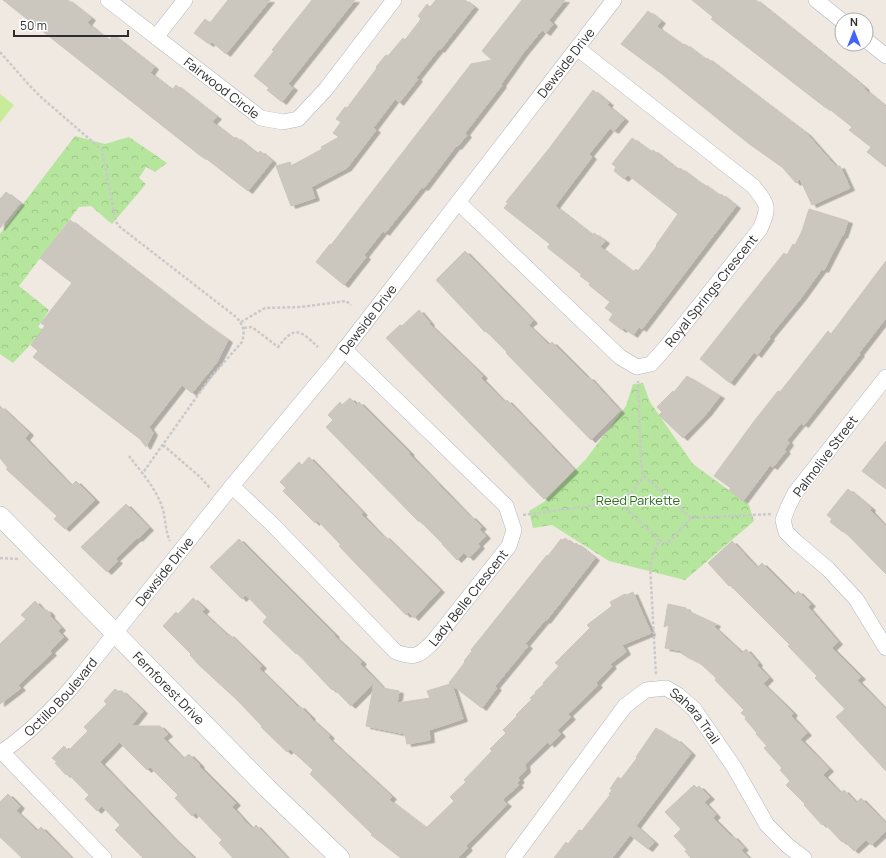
<svg xmlns="http://www.w3.org/2000/svg" width="886" height="858" font-family="Manrope,sans-serif">
<style>
.park{fill:url(#park-crowns)}
.pitch{fill:#c9ec9a}
.building{fill:#cbc7bf;stroke:#cbc5ba;filter:url(#shadow)}
.lines{fill:none;stroke-linecap:round;stroke-linejoin:round}
.minor-casing{stroke:#b4b7c1;stroke-width:16}
.tertiary-casing{stroke:#b4b7c1;stroke-width:20}
.path{stroke:#c9c9c9;stroke-width:2.5;stroke-dasharray:3 2;stroke-linecap:butt}
.minor{stroke:#fff;stroke-width:15}
.tertiary{stroke:#fff;stroke-width:19}
.labels{text-anchor:middle;dominant-baseline:central;stroke-width:3;stroke-linejoin:round;paint-order:stroke}
.street-label{font-size:13px;fill:#2e2e2e;stroke:#fff}
.park-label{font-size:13px;fill:#2c6e1b;stroke:#fff}
</style>
<defs>
<pattern id="park-crowns" width="20" height="18" patternUnits="userSpaceOnUse"><rect width="20" height="18" fill="#b6e59e"/><path d="M2 6a3 3 0 1 1 6 0M12 15a3 3 0 1 1 6 0" fill="none" stroke="#9dc588"/></pattern>
<filter id="shadow"><feDropShadow dx="4.5" dy="2.5" stdDeviation="0" flood-color="#0004"/></filter>
</defs>
<rect width="100%" height="100%" fill="#efe9e1"/>
<g class="park">
<polygon points="75,136 105,144 129,137 167,163 155,172 146,167 139,178 146,184 112,224 91,206 79,207 19,286 49,310 38,327 44,330 13,363 0,354 0,234"/>
<polygon points="643,383 650,402 693,464 749,505 754,521 685,580 609,561 552,525 533,528 529,511 544,502 586,459 626,406 633,384"/>
</g>
<polygon class="pitch" points="0,94 14,105 0,123"/>
<g class="building">
<polygon points="3,0 68,0 91,18 87,23 109,41 113,35 154,67 150,73 172,90 176,85 217,117 212,122 235,140 236,137 257,154 260,151 272,161 248,191 203,156 202,157 183,142"/>
<polygon points="228,0 270,0 226,54 212,42 209,44 194,33 205,19 210,23"/>
<polygon points="312,0 355,0 288,84 293,88 282,102 267,90 269,88 254,76 274,51 272,50"/>
<polygon points="436,0 465,0 474,7 440,50 439,49 416,78 418,79 399,103 395,99 373,128 376,130 347,168 311,187 315,198 291,206 276,166 290,162 291,166 322,149 321,147 339,137 333,133 341,122 336,119 345,107 347,108 377,68 376,67 386,55 388,56 403,38 405,40 421,19 418,16 427,4 430,7"/>
<polygon points="522,0 565,0 549,20 553,24 546,33 542,30 523,53 501,84 502,85 465,133 467,135 457,147 456,146 424,188 422,187 385,233 383,231 364,255 366,257 344,285 316,262 330,244 331,245 471,64 492,60 482,51"/>
<polygon points="692,0 756,0 852,77 865,88 864,89 886,107 886,167 867,152 871,147 849,130 852,127 827,107 826,108 724,29 711,19 713,17"/>
<polygon points="648,11 661,21 657,26 660,29 684,46 685,44 706,60 707,58 807,134 836,167 840,166 850,188 812,205 800,179 796,183 782,167 748,143 662,74 621,44"/>
<polygon points="593,90 609,103 607,105 624,119 614,131 610,128 589,154 592,157 555,206 592,235 594,233 605,241 600,247 633,272 636,269 638,271 657,246 656,245 678,214 628,175 624,179 614,171 616,167 612,164 632,138 651,152 653,150 678,170 680,168 701,184 702,183 720,196 721,194 736,206 642,329 639,327 633,335 624,328 622,330 609,320 613,314 605,308 610,302 589,285 590,283 580,276 582,275 548,248 548,246 550,244 504,208 508,203 506,202 548,150"/>
<polygon points="6,192 20,203 0,228 0,199"/>
<polygon points="809,209 848,221 843,236 842,235 824,270 822,269 801,298 769,337 770,338 757,355 754,352 730,383 700,359 784,253 787,255 793,244 795,245 802,231"/>
<polygon points="70,220 201,321 228,340 217,362 192,393 182,385 149,427 153,433 146,447 140,439 33,357 38,351 31,345 45,326 41,323 72,283 40,258"/>
<polygon points="465,251 533,321 528,325 549,345 552,342 588,378 589,377 620,411 591,440 506,353 507,352 486,331 485,332 436,280"/>
<polygon points="886,261 886,318 859,353 860,354 804,425 801,423 787,440 789,443 784,450 786,451 773,467 770,465 743,501 729,490 731,488 714,476 755,420 778,391 780,392 828,331 831,334"/>
<polygon points="419,310 430,323 429,324 483,376 481,378 505,403 507,400 574,470 544,499 386,338 400,325 402,326"/>
<polygon points="687,376 720,396 707,413 683,438 659,415 662,412 657,407 673,391 674,392"/>
<polygon points="350,398 357,405 359,402 410,453 409,454 470,517 471,516 482,527 479,529 486,536 478,544 480,546 469,558 464,553 457,560 442,544 443,544 420,521 419,522 326,427 333,420 328,415 340,402 342,405"/>
<polygon points="0,406 29,433 25,438 71,486 76,481 95,500 65,529 54,519 57,516 6,469 8,468 0,458"/>
<polygon points="886,441 886,489 862,471"/>
<polygon points="309,457 363,513 361,514 383,537 385,536 440,590 414,618 409,612 406,615 359,567 339,546 341,545 317,520 315,523 283,491 286,488 280,482 299,462 302,465"/>
<polygon points="848,489 871,508 870,510 886,527 886,574 844,531 843,532 830,522 832,519 827,515"/>
<polygon points="126,504 149,528 138,539 137,538 115,559 118,561 107,572 81,547"/>
<polygon points="565,538 574,545 576,543 595,558 546,621 545,620 525,644 528,646 495,686 497,688 496,689 482,708 452,685 463,719 429,730 430,740 407,744 405,734 366,726 374,683 351,706 333,688 332,690 297,653 296,654 263,622 267,617 246,595 242,599 210,567 239,539 335,635 334,636 362,662 360,664 383,688 399,691 397,703 430,698 427,691 450,684 449,683 465,662 464,661 472,651 471,650 547,555 548,556 561,539 563,540"/>
<polygon points="732,541 757,568 762,563 794,595 798,591 811,604 808,607 838,642 832,648 861,677 857,680 886,710 886,771 836,717 845,709 815,678 817,676 788,646 790,645 730,585 729,586 708,563"/>
<polygon points="633,592 651,633 622,645 626,652 610,664 612,666 596,683 598,685 570,712 568,714 571,717 557,730 561,734 550,745 548,742 525,764 526,770 518,778 520,780 517,783 519,785 502,800 507,804 466,846 468,848 458,858 401,858 371,835 372,834 310,774 313,770 290,749 287,752 261,727 262,726 236,699 199,665 190,655 191,654 163,626 176,612 178,614 193,598 205,609 202,612 228,636 229,634 262,666 259,669 298,707 300,706 311,717 310,718 330,736 328,738 392,797 389,800 426,828 454,801 450,797 466,782 464,780 492,751 490,749 506,733 503,730 517,716 516,715 532,699 530,698 536,693 535,692 544,684 543,683 559,666 555,663 590,628 587,625 612,606 610,602 625,594 627,595"/>
<polygon points="35,601 43,610 47,610 50,613 50,616 61,628 58,631 64,637 50,651 52,653 18,685 21,688 0,704 0,644 26,619 21,615"/>
<polygon points="668,604 686,608 686,610 716,624 714,627 742,653 746,649 758,663 757,665 769,678 763,684 793,713 791,716 807,733 800,739 829,769 823,775 840,793 844,790 856,803 861,798 886,824 886,831 871,845 866,840 854,851 844,841 842,842 824,823 822,825 804,805 805,804 786,785 790,781 780,770 782,768 764,748 767,746 756,734 757,733 745,719 746,717 741,713 744,710 715,680 716,678 700,663 682,654 683,651 665,648 669,625 664,627"/>
<polygon points="115,689 118,691 122,691 143,711 131,726 160,726 168,734 163,738 183,759 189,754 200,765 199,766 236,803 232,807 252,829 256,825 287,858 233,858 219,843 222,840 195,812 192,816 175,798 178,795 150,767 147,770 119,742 100,762 173,838 194,858 143,858 115,830 120,825 102,806 97,811 85,799 89,795 67,773 66,775 55,763 57,762 52,758 64,746 68,751 88,731 84,727 107,704 104,701"/>
<polygon points="656,728 675,740 676,739 691,753 636,826 654,842 648,849 630,835 612,858 554,858 566,842 568,844 579,830 582,831 584,828 610,795 609,794 612,790 610,789 618,777 621,779 637,758 636,757"/>
<polygon points="694,785 697,788 699,786 710,797 704,802 716,815 713,818 732,837 733,836 744,848 741,850 749,858 691,858 685,851 687,850 674,836 681,829 665,812"/>
<polygon points="8,794 20,806 16,811 37,831 41,827 71,858 22,858 0,837 0,802"/>
</g>
<g class="lines">
<defs>
<g id="minor">
<path id="s1" d="M108,0L261,118L283,122L298,119L326,89L394,0"/>
<polyline points="816,0 842,21"/>
<polyline points="156,37 185,0"/>
<polyline points="866,40 886,56"/>
<path id="s2" d="M458,202L620,357L637,367L651,364L666,347L760,229C770,206 768,205 753,186L577,48"/>
<polyline points="886,377 795,493 788,507 783,520 786,532 795,541 828,569 856,599 886,648"/>
<path id="s3" d="M232,486L272,524L396,652C416,659 418,656 433,642L509,546L514,530L506,506L344,349"/>
<polyline points="2,752 104,858"/>
<path id="s4" d="M0,753C29,734 54,708 77,681L232,486L334,363L614,0"/>
<path id="s5" d="M513,858L625,706L646,690L666,688L678,695L694,709L734,767L767,825L788,846L804,858"/>
</g>
<g id="tertiary">
<path id="s6" d="M0,516L267,788L340,858"/>
</g>
</defs>
<use href="#minor" class="minor-casing"/>
<use href="#tertiary" class="tertiary-casing"/>
<g class="path">
<path d="M0,52L29,85L42,98L102,150L116,222L120,227L236,317C244,325 245,332 242,342L210,378L142,474"/>
<polyline points="241,322 265,308 301,307 346,301 351,305"/>
<path d="M244,328L252,327L278,347C295,325 300,330 318,347"/>
<polyline points="163,445 200,477 211,489"/>
<path d="M129,456C141,472 157,489 163,510C166,520 165,531 170,541"/>
<polyline points="644,476 691,518 771,514"/>
<polyline points="619,502 632,492 644,476 641,464 638,381"/>
<polyline points="523,515 619,502 659,540 650,565 656,675"/>
<polyline points="659,540 665,543 671,540 691,518"/>
<polyline points="0,558 18,559"/>
</g>
<use href="#minor" class="minor"/>
<use href="#tertiary" class="tertiary"/>
</g>
<g class="labels">
<g class="street-label">
<text stroke="none"><textPath href="#s4" startOffset="894">Dewside Drive</textPath></text>
<text stroke="none"><textPath href="#s1" startOffset="144">Fairwood Circle</textPath></text>
<text stroke="none"><textPath href="#s2" startOffset="353">Royal Springs Crescent</textPath></text>
<text stroke="none"><textPath href="#s4" startOffset="570">Dewside Drive</textPath></text>
<text transform="translate(825 456) rotate(-53)">Palmolive Street</text>
<text stroke="none"><textPath href="#s4" startOffset="246">Dewside Drive</textPath></text>
<text stroke="none"><textPath href="#s3" startOffset="332">Lady Belle Crescent</textPath></text>
<text stroke="none"><textPath href="#s6" startOffset="241">Fernforest Drive</textPath></text>
<text stroke="none"><textPath href="#s4" startOffset="83">Octillo Boulevard</textPath></text>
<text stroke="none"><textPath href="#s5" startOffset="276">Sahara Trail</textPath></text>
</g>
<g class="park-label">
<text x="638" y="500">Reed Parkette</text>
</g>
</g>
<g transform="translate(854 32)"><circle r="19" fill="#ffffff" stroke="#ababab"/>
<path d="M0-3L7 15L0 10L-7 15Z" fill="#4264fb"/>
<text y="-6" font-size="11" font-weight="bold" text-anchor="middle" fill="#2e2e2e">N</text>
</g>
<path d="M14 30v6h114v-6" fill="none" stroke="#2e2e2e" stroke-width="2"/>
<text x="20" y="30" font-size="12" fill="#2e2e2e" stroke="#ffffff" stroke-width="3" paint-order="stroke">50 m</text>
</svg>
